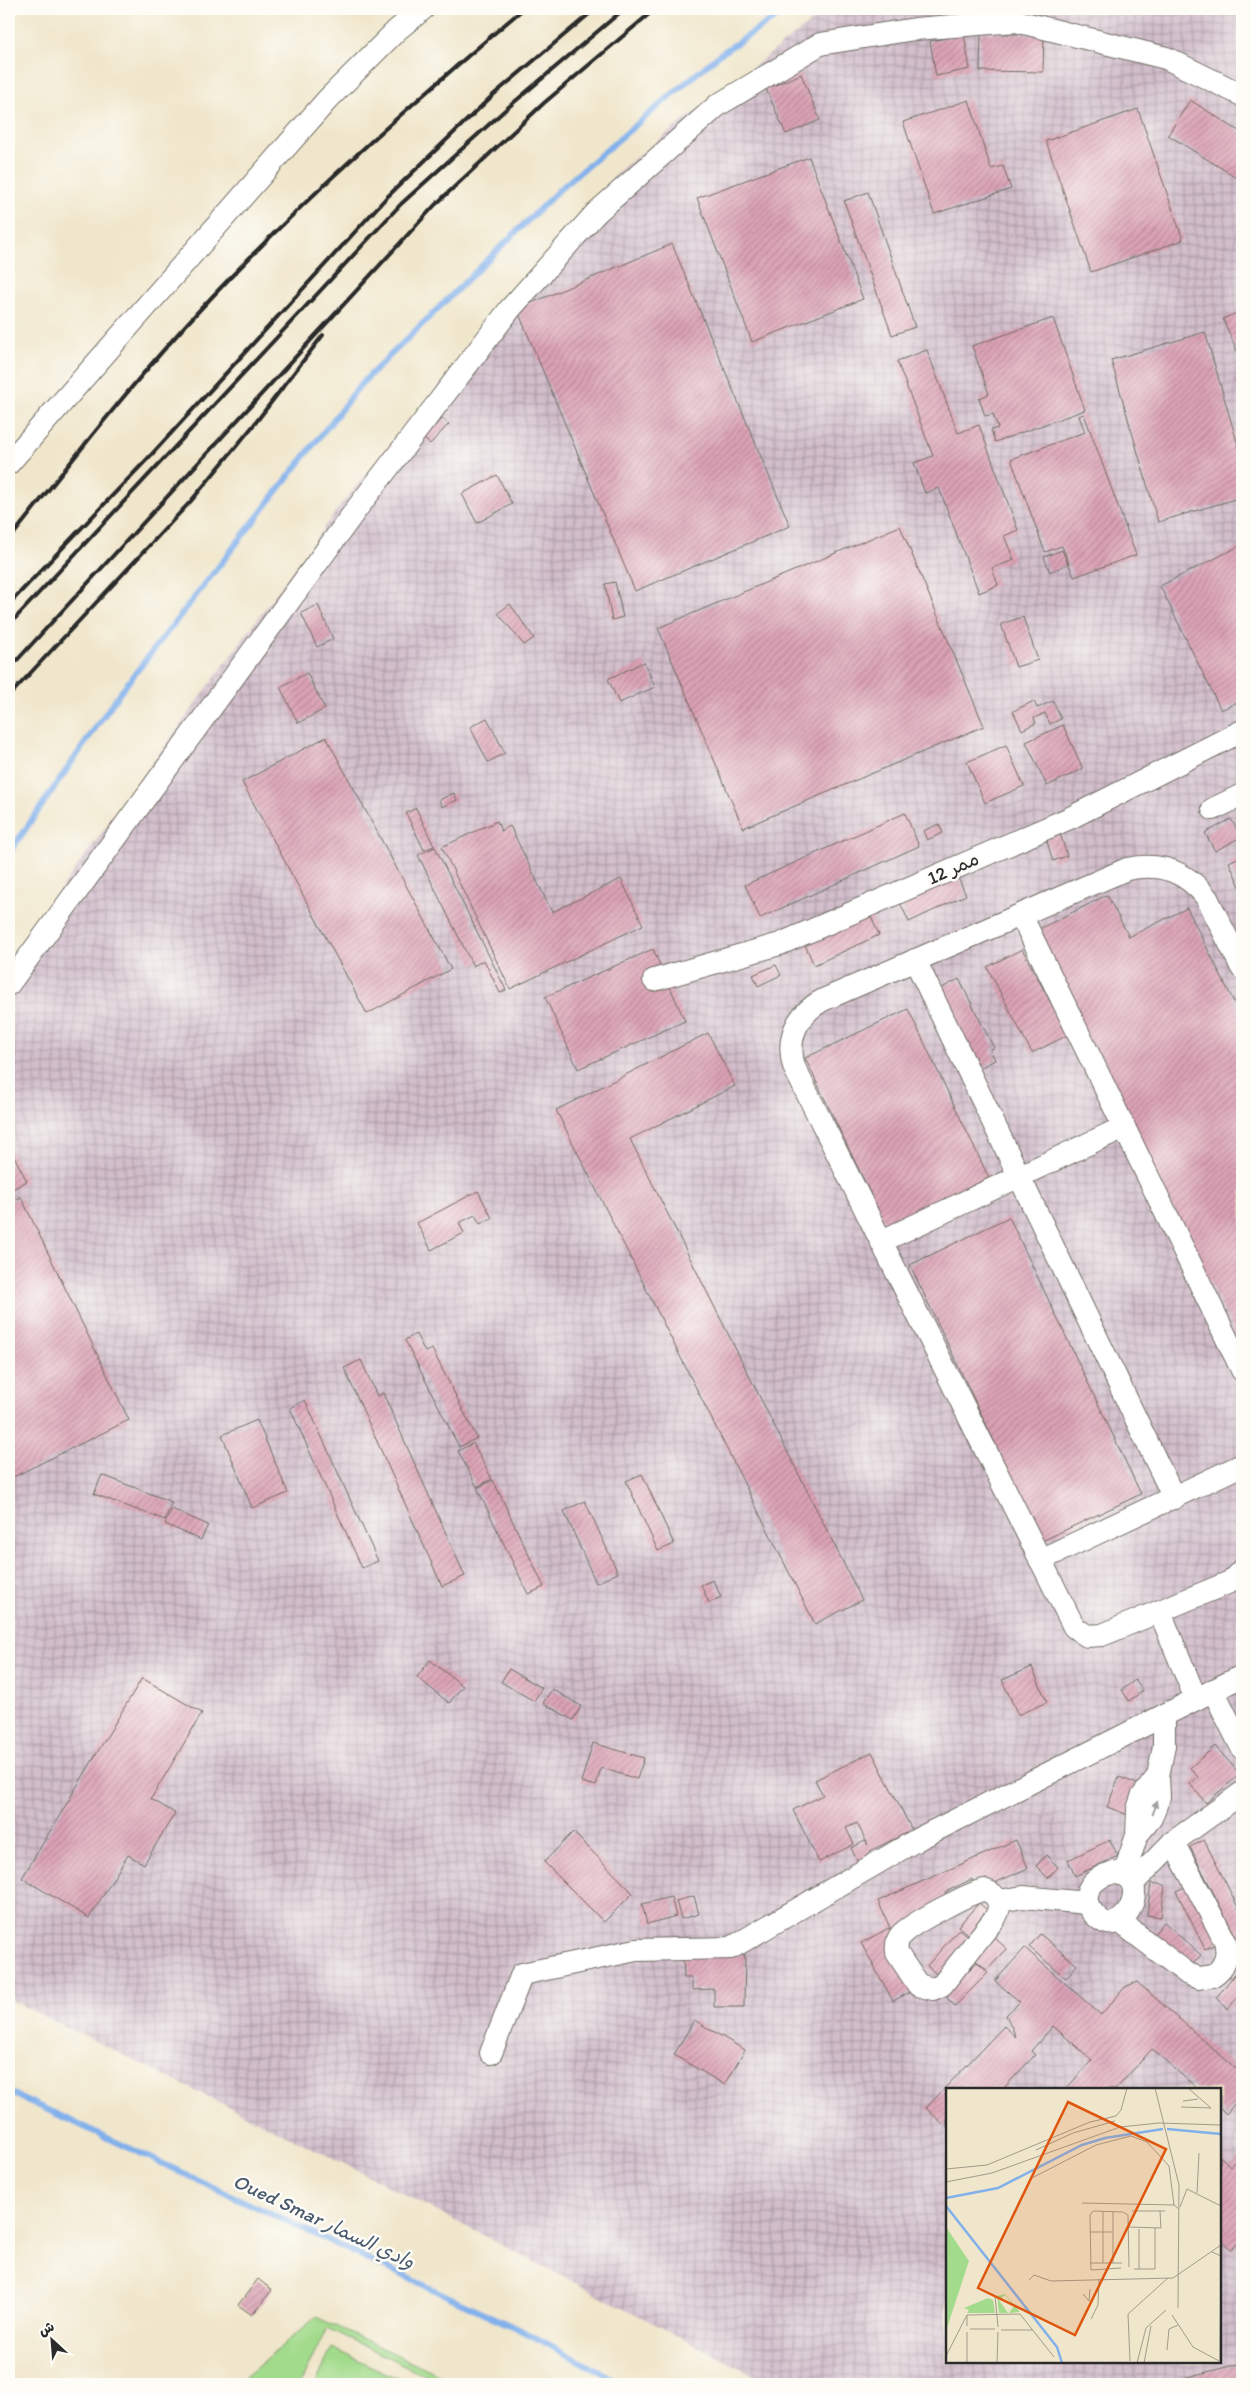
<svg xmlns="http://www.w3.org/2000/svg" width="1251" height="2393" font-family="Itim,'Playpen Sans Arabic',sans-serif">
<style>
.industrial{fill:url(#industrial-grid);fill-rule:evenodd}
.green{fill:#a3db8d;stroke:#67835c}
.lines{fill:none;stroke-linecap:round;stroke-linejoin:round}
.stream{stroke:#81b0eb;stroke-width:6}
.building{fill:url(#building-hatch)}
.minor-casing{stroke:#706c63;stroke-width:24}
.minor{stroke:#fff;stroke-width:22}
.rail{stroke:#2b2b2b;stroke-width:4}
.oneway{fill:#a0a0a0}
.labels{text-anchor:middle;dominant-baseline:central;stroke-width:5;stroke-linejoin:round;paint-order:stroke}
.street-label{font-size:19px;fill:#2b2b2b;stroke:#fdfcf7}
.water-label{font-size:20px;font-style:italic;fill:#495a6e;stroke:#fdfcf7}
.inset-river{fill:none;stroke:#81b0eb;stroke-width:2.5}
.inset-road{fill:none;stroke:#a19b8b;stroke-width:1}
.view{fill:#df570e;fill-opacity:0.15;stroke:#df570e;stroke-width:2.5}
.inset-edge{fill:none;stroke:#2b2b2b;stroke-width:2.5}
</style>
<defs>
<pattern id="industrial-grid" width="8" height="8" patternUnits="userSpaceOnUse" patternTransform="scale(1.25)"><rect width="8" height="8" fill="#d1bdcb"/><path d="M0 4h8M4 0v8" fill="none" stroke="#aa9aa5"/></pattern>
<pattern id="building-hatch" width="6" height="6" patternUnits="userSpaceOnUse" patternTransform="scale(1.25)"><rect width="6" height="6" fill="#dca3b6"/><path d="M-1 1l2-2M0 6l6-6M5 7l2-2" fill="none" stroke="#b38594"/></pattern>
</defs>
<rect width="100%" height="100%" fill="#fdfcf7"/>
<filter id="ink" filterUnits="userSpaceOnUse"><feTurbulence type="fractalNoise" baseFrequency=".02" numOctaves="2"/><feDisplacementMap in="SourceGraphic" scale="10" xChannelSelector="R" yChannelSelector="G"/><feConvolveMatrix kernelMatrix="1 2 1 2 8 2 1 2 1" color-interpolation-filters="sRGB"/></filter>
<filter id="wash" filterUnits="userSpaceOnUse"><feTurbulence type="fractalNoise" baseFrequency=".0096" numOctaves="4" result="noise"/><feDisplacementMap in="SourceGraphic" scale="20" xChannelSelector="R" yChannelSelector="G"/><feGaussianBlur stdDeviation="1.12" result="paint"/><feColorMatrix in="noise" values="0 0 0 0 0 0 0 0 0 0 0 0 0 0 0 0 0 1.4 0 .05"/><feComposite in="paint" operator="in"/></filter>
<g filter="url(#wash)">
<rect width="100%" height="100%" fill="#f0e6cb"/>
<path class="industrial" d="M828,9H1242V2384H771L347,2165L9,1999V960L342,503L619,171ZM947,2089H1220V2362H947Z"/>
<g class="green">
<polygon points="316,2317 460,2384 444,2384 327,2328 300,2384 248,2384 244,2378"/>
<polygon points="332,2348 410,2384 315,2384"/>
</g>
<g class="lines">
<g class="stream">
<polyline points="9,853 119,694 361,384 560,189 720,54 789,9"/>
<polyline points="9,2092 531,2335 622,2384"/>
</g>
</g>
<g id="blocks">
<g class="building">
<polygon points="981,33 1044,35 1043,72 980,71"/>
<polygon points="964,35 970,69 936,76 930,41"/>
<polygon points="801,74 820,120 786,134 766,89"/>
<polygon points="969,100 991,169 1003,166 1011,189 934,214 903,122"/>
<polygon points="1190,100 1242,133 1242,181 1168,135"/>
<polygon points="1138,109 1183,240 1091,272 1046,141"/>
<polygon points="809,157 863,299 752,342 697,198"/>
<polygon points="868,192 915,327 892,335 844,201"/>
<polygon points="672,244 790,526 635,591 517,309"/>
<polygon points="1236,313 1242,326 1242,349 1237,351 1223,319"/>
<polygon points="1053,318 1085,410 995,442 991,430 998,428 993,414 985,416 979,398 989,394 972,346"/>
<polygon points="1205,332 1242,459 1242,497 1158,522 1111,360"/>
<polygon points="927,350 958,433 979,425 1018,530 1004,536 1014,560 992,568 998,585 979,593 939,488 925,493 914,463 933,456 897,361"/>
<polygon points="1242,377 1242,398 1235,379"/>
<polygon points="1084,414 1136,555 1074,577 1062,546 1045,552 1011,459 1085,432 1079,416"/>
<polygon points="442,418 449,424 430,444 423,438"/>
<polygon points="497,475 512,504 477,523 462,494"/>
<polygon points="900,526 984,726 743,828 658,628"/>
<polygon points="1242,545 1242,700 1221,710 1160,586"/>
<polygon points="1062,550 1068,564 1050,572 1044,557"/>
<polygon points="615,582 623,617 612,620 605,584"/>
<polygon points="510,604 534,638 524,645 498,613"/>
<polygon points="318,605 333,639 317,647 301,613"/>
<polygon points="1023,617 1038,660 1016,667 1001,624"/>
<polygon points="644,662 655,687 619,703 608,679"/>
<polygon points="307,673 325,709 298,723 280,687"/>
<polygon points="1034,701 1037,708 1053,701 1061,719 1050,724 1045,713 1034,718 1036,723 1022,730 1013,711"/>
<polygon points="487,718 505,753 488,762 470,727"/>
<polygon points="1063,725 1083,769 1047,786 1026,742"/>
<polygon points="326,737 451,969 367,1014 242,782"/>
<polygon points="1006,745 1024,786 985,803 967,762"/>
<polygon points="454,793 457,800 442,807 439,800"/>
<polygon points="416,808 434,846 424,850 406,813"/>
<polygon points="905,813 919,846 760,918 745,885"/>
<polygon points="1231,819 1241,837 1215,851 1205,833"/>
<polygon points="497,821 501,831 510,826 552,912 621,879 643,925 510,989 442,847"/>
<polygon points="939,824 943,833 927,840 923,831"/>
<polygon points="1060,833 1067,856 1053,861 1046,838"/>
<polygon points="435,847 506,990 500,993 484,960 473,966 418,855"/>
<polygon points="1242,856 1242,891 1229,862"/>
<polygon points="954,869 966,895 909,922 897,896"/>
<polygon points="1107,895 1129,937 1187,908 1242,1018 1242,1345 1033,932"/>
<polygon points="868,910 879,935 814,965 803,940"/>
<polygon points="653,949 685,1021 578,1069 545,997"/>
<polygon points="1022,949 1068,1035 1032,1053 987,967"/>
<polygon points="776,965 781,975 758,986 753,975"/>
<polygon points="959,979 994,1048 990,1049 995,1060 980,1068 940,989"/>
<polygon points="908,1009 989,1178 887,1228 805,1058"/>
<polygon points="708,1033 735,1086 630,1139 862,1600 815,1624 556,1110"/>
<polygon points="9,1147 27,1181 11,1190 9,1186"/>
<polygon points="478,1191 492,1218 480,1224 475,1215 459,1223 464,1233 431,1250 417,1223"/>
<polygon points="21,1197 129,1420 9,1479 9,1203"/>
<polygon points="1009,1217 1141,1494 1042,1541 910,1265"/>
<polygon points="416,1334 425,1352 432,1349 477,1438 459,1447 405,1340"/>
<polygon points="361,1360 377,1396 383,1393 465,1576 442,1586 344,1368"/>
<polygon points="305,1400 378,1561 362,1568 290,1408"/>
<polygon points="257,1420 288,1493 252,1508 222,1435"/>
<polygon points="473,1443 492,1479 477,1487 458,1451"/>
<polygon points="642,1474 674,1544 658,1551 626,1481"/>
<polygon points="102,1475 172,1502 165,1520 94,1494"/>
<polygon points="493,1480 544,1587 528,1594 477,1488"/>
<polygon points="585,1501 618,1573 596,1583 564,1511"/>
<polygon points="172,1509 208,1525 201,1540 165,1524"/>
<polygon points="713,1580 721,1597 709,1603 701,1585"/>
<polygon points="430,1660 463,1686 449,1703 417,1677"/>
<polygon points="1032,1667 1047,1702 1018,1715 1002,1680"/>
<polygon points="509,1669 542,1688 534,1701 501,1682"/>
<polygon points="142,1678 202,1713 151,1799 175,1813 144,1864 128,1855 89,1918 22,1878"/>
<polygon points="1135,1680 1143,1691 1129,1701 1122,1690"/>
<polygon points="552,1689 581,1706 573,1720 543,1703"/>
<polygon points="593,1743 644,1758 637,1779 601,1768 596,1786 581,1782"/>
<polygon points="1215,1746 1240,1774 1206,1803 1190,1784 1198,1777 1190,1768"/>
<polygon points="872,1752 912,1830 870,1851 873,1855 858,1863 851,1848 865,1841 868,1845 857,1823 846,1828 854,1844 819,1862 793,1810 823,1795 815,1780"/>
<polygon points="1119,1777 1140,1785 1128,1815 1107,1807"/>
<polygon points="573,1832 633,1893 604,1922 544,1862"/>
<polygon points="1016,1840 1028,1868 977,1891 972,1879 945,1892 955,1914 896,1941 921,1986 893,2001 861,1943 889,1928 895,1939 878,1901"/>
<polygon points="1110,1840 1118,1856 1075,1876 1068,1860"/>
<polygon points="1204,1840 1242,1915 1242,1949 1190,1847"/>
<polygon points="1046,1855 1058,1867 1048,1878 1036,1866"/>
<polygon points="1151,1883 1165,1885 1161,1917 1147,1915"/>
<polygon points="1191,1884 1220,1942 1205,1949 1176,1891"/>
<polygon points="694,1896 699,1914 681,1919 676,1901"/>
<polygon points="671,1897 676,1916 647,1924 642,1904"/>
<polygon points="979,1903 992,1914 972,1938 958,1926"/>
<polygon points="1164,1922 1201,1955 1191,1966 1154,1934"/>
<polygon points="959,1929 972,1940 940,1977 927,1966"/>
<polygon points="1040,1934 1077,1965 1066,1978 1029,1947"/>
<polygon points="994,1937 1007,1949 987,1970 974,1959"/>
<polygon points="1025,1948 1101,2015 1125,1987 1137,1982 1242,2074 1242,2095 1226,2114 1220,2108 1220,2089 1198,2089 1152,2049 1116,2089 1066,2089 1092,2060 1053,2026 1031,2051 1035,2055 1003,2089 947,2089 947,2128 926,2108 1004,2026 1016,2037 1006,2015 1020,2002 995,1981"/>
<polygon points="745,1955 744,2007 714,2007 714,1989 692,1990 692,1978 684,1978 683,1957"/>
<polygon points="977,1962 988,1973 955,2006 944,1995"/>
<polygon points="1242,1965 1242,1991 1228,2009 1216,1998"/>
<polygon points="694,2020 745,2050 725,2085 674,2055"/>
<polygon points="1242,2154 1242,2239 1231,2250 1220,2238 1220,2156 1230,2166"/>
<polygon points="258,2279 272,2290 252,2315 238,2305"/>
<polygon points="1242,2363 1242,2384 1160,2384"/>
</g>
</g>
</g>
<g filter="url(#ink)">
<use href="#blocks" fill-opacity="0" stroke="#706c63" stroke-width="1"/>
<g class="lines">
<defs>
<g id="minor">
<polyline points="9,463 328,99 397,30 423,9"/>
<polyline points="1213,809 1242,795"/>
<polyline points="1021,915 1242,1370"/>
<polyline points="915,960 1174,1498"/>
<path d="M1242,968L1207,898C1186,871 1160,862 1127,869L823,1000C796,1015 786,1038 794,1067L1074,1627L1087,1636L1102,1635L1230,1582L1242,1570"/>
<polyline points="654,980 780,944 1070,818 1242,731"/>
<polyline points="9,984 358,507 510,309 596,213 718,105 820,44 915,29 1016,21 1166,58 1242,95"/>
<polyline points="882,1241 1124,1127"/>
<polyline points="1040,1560 1242,1465"/>
<polyline points="1160,1612 1196,1699"/>
<polyline points="1213,1690 1242,1748"/>
<polyline points="1137,1835 1151,1818 1159,1797 1158,1776 1164,1746 1164,1715"/>
<path d="M1112,1873C1151,1873 1131,1928 1107,1923C1101,1922 1098,1918 1094,1914C1077,1897 1092,1877 1112,1873Z"/>
<polyline points="1124,1874 1137,1835 1138,1809 1142,1797 1158,1776"/>
<polyline points="1133,1883 1173,1842 1242,1793"/>
<path d="M984,1890C998,1894 1003,1905 995,1918L942,1985L933,1989L918,1985L897,1953C896,1945 897,1937 904,1932C915,1922 971,1892 984,1890Z"/>
<polyline points="999,1901 1023,1897 1087,1903"/>
<path d="M1119,1921L1188,1974L1199,1978L1212,1976C1225,1968 1229,1956 1225,1941L1173,1842"/>
<polyline points="491,2053 522,1974 636,1950 731,1948 920,1838 1242,1676"/>
</g>
</defs>
<use href="#minor" class="minor-casing"/>
<use href="#minor" class="minor"/>
<g class="rail">
<path d="M9,540C74,458 138,375 210,299C307,195 415,101 523,9"/>
<polyline points="9,604 153,453 385,199 492,96 595,9"/>
<polyline points="9,625 401,204 505,110 624,9"/>
<polyline points="9,669 435,205 544,103 655,9"/>
<polyline points="9,696 191,501 253,426 323,335"/>
</g>
</g>
<defs><path id="oneway-solid" d="M-6-.8H1V-3.2L6.5 0L1 3.2V.8H-6Z" transform="scale(1.25)"/></defs>
<use class="oneway" href="#oneway-solid" transform="translate(1155 1808) rotate(-70)"/>
</g>
<g class="labels">
<g class="street-label">
<text transform="translate(953 868) rotate(-24)">ممر 12</text>
</g>
<g class="water-label">
<text transform="translate(324 2221) rotate(25)">Oued Smar وادي السمار</text>
</g>
</g>
<g transform="translate(946 2088)">
<rect width="275" height="275" fill="#f0e6cb"/>
<path d="M59,206L74,224L63,225L68,218L59,207L53,212L62,225H53L51,208ZM42,210L47,212L49,225H21L23,222L18,220Z" fill="#a3db8d"/>
<path d="M0,139L23,173L0,243Z" fill="#a3db8d"/>
<path class="inset-river" d="M221,41L275,46M0,110L52,100L136,57L159,50L217,41M0,118L111,259L116,275"/>
<path class="inset-road" d="M209,0L233,97L232,220M237,13L252,11M235,19L265,20L242,0M90,62L127,45L169,33M0,81L41,77L144,34L170,28L175,22L181,0M84,91L150,57L185,48L201,54L223,78L228,117M0,94L46,85L174,39L213,35L275,37M251,105L253,65M136,115L228,117L233,121M234,119L241,101L275,118M186,123H219M182,139L215,140L214,123M144,144H167M266,164L275,168L274,272M144,175H176M157,175V123M167,175V124M175,180L145,182L144,127L147,123L177,124L182,127L183,179M188,181H209M193,181V141M209,181V140M83,192L88,187L105,193L227,190L275,157M137,206L143,213L144,201M49,208L52,239M226,227L247,259L275,274M145,231L152,217L153,191M21,238V227L74,226L108,269M24,241H49M55,242H87M221,262L223,241L232,237M0,268L21,227M184,273L182,226L222,190M51,274L52,244M21,275H82M21,275V244M191,275L200,240L220,222M198,275L205,238"/>
<path class="view" d="M122,14L220,61L129,247L32,200Z"/>
<rect width="275" height="275" class="inset-edge"/>
</g>
<rect width="1251" height="2393" fill="none" stroke="#fdfcf7" stroke-width="30"/>
<g transform="translate(52 2340) rotate(334)" stroke="#fdfcf7" stroke-width="4" paint-order="stroke">
<path d="M0-4L9 19L0 12L-9 19Z" fill="#2b2b2b"/>
<text y="-8" font-size="14" font-weight="bold" text-anchor="middle" fill="#2b2b2b">ش</text>
</g>
</svg>
